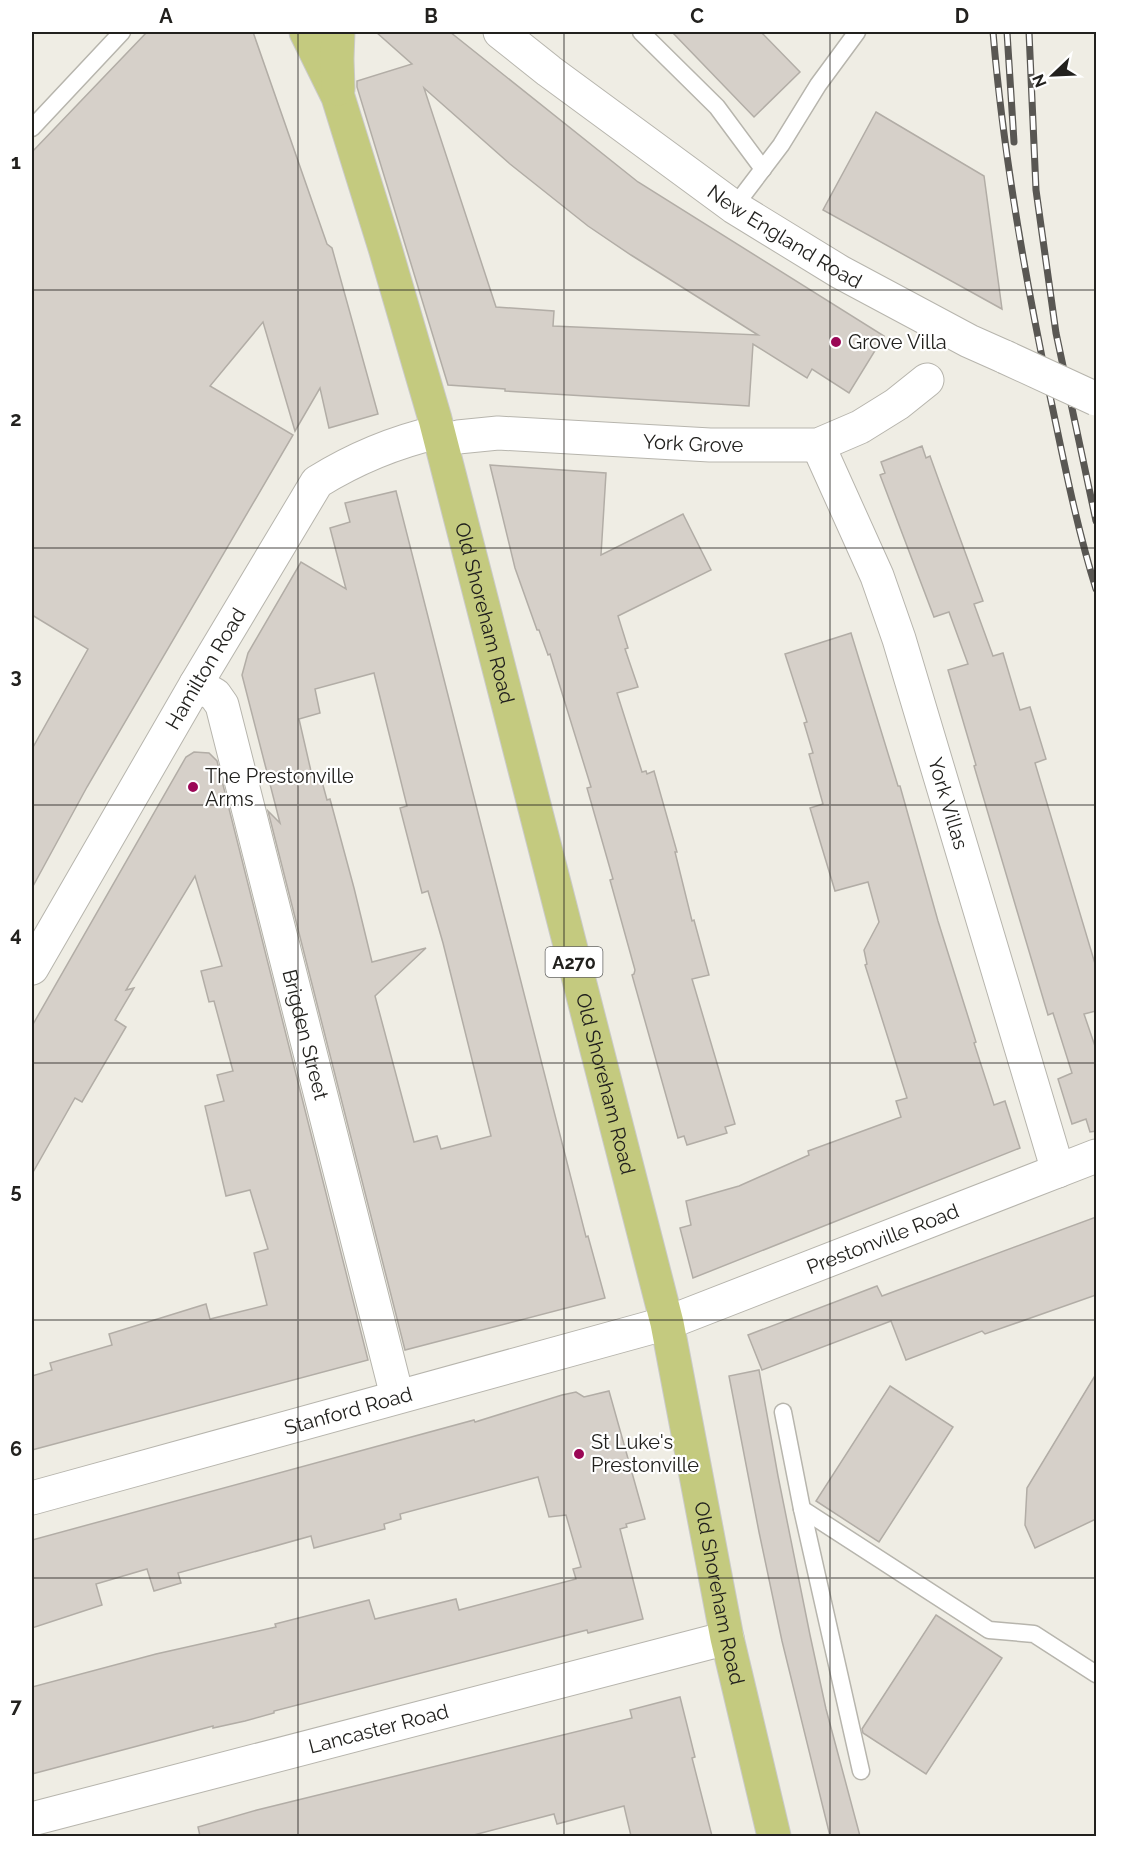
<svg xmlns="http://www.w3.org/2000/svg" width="1128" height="1868" font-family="Raleway,sans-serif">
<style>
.building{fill:#d6d0c9;stroke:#b2ada6;stroke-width:1.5;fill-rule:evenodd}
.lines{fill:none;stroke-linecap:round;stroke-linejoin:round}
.service-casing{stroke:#b7b5ad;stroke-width:19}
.minor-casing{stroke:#b7b5ad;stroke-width:35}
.secondary-casing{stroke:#b7b5ad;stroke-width:35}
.primary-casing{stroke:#cacac9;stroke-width:35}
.service{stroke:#fff;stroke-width:16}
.minor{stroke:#fff;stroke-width:33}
.secondary{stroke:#fff;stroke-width:33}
.primary{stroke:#c4ca7f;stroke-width:33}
.rail-casing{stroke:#595753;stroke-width:7}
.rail{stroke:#fff;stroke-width:4.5;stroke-dasharray:14;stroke-linecap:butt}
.secondary-bridge-casing{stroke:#b7b5ad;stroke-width:35;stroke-linecap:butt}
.secondary-bridge{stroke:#fff;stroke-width:33}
.grid{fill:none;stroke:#22211e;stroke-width:1.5;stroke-opacity:0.55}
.poi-dot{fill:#9b0756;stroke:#fff;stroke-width:2}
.labels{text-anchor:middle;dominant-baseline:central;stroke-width:4.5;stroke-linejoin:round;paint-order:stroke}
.shield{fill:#fff;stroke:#646462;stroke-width:1.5}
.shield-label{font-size:18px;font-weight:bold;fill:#22211e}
.street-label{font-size:20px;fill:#22211e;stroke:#fff}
.poi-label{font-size:20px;fill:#22211e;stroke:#fff;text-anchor:start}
.neatline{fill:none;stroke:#22211e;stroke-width:2}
.grid-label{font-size:20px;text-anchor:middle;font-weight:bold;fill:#22211e}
</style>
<rect width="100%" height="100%" fill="#efede4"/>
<g class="building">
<polygon points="147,32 253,32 327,244 332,248 378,414 329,428 320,388 295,431 263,322 210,386 293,435 87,787 32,888 32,749 88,649 32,615 32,152"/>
<path d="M376,32H450L638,182L884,336L849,393L812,369L807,378L753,344L749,406L505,391V389L448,385L357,87V81L412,64ZM424,88L510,164L588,226L631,255L758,335L553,326L554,311L496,307Z"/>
<polygon points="672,32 761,32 800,72 754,117"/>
<polygon points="876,112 984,176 1002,309 823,210"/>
<polygon points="922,446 926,458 930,456 939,481 983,601 974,604 993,656 1003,653 1020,710 1030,707 1046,759 1035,763 1096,967 1096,1011 1084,1014 1096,1049 1096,1131 1090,1132 1086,1119 1072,1124 1058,1079 1072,1073 1053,1013 1048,1015 974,766 976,765 948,670 968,664 949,612 934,617 880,475 885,473 881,462"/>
<polygon points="490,465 606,473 601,555 683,514 711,570 618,616 628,648 625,649 638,687 617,693 642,772 646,771 647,774 654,771 677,852 675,852 692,921 694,920 709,975 692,979 735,1124 725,1127 727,1133 687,1145 684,1136 678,1138 632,975 634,974 635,970 610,880 613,879 587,788 591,787 550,654 548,655 539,630 537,630 515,568"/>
<path d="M396,491L586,1237L588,1236L605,1298L405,1350L268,811L280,823L242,675L248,653L301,562L346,589L330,528L350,522L345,503ZM374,673L407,806L400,808L422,893L428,891L443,943L491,1136L441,1149L437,1136L414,1142L375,996L426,948L372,962L354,888L330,799L327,800L321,778L313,780L299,719L320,713L315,689Z"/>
<polygon points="851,633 898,786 900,786 938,921 976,1042 974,1043 994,1105 1005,1101 1020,1148 693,1278 680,1228 691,1225 686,1201 739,1186 809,1155 808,1151 901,1117 896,1101 907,1098 865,965 867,964 864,950 879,922 868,882 835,891 810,808 823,804 809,754 813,753 804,723 807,722 785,654"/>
<polygon points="194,752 209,753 217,761 368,1360 32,1450 32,1376 52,1370 50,1363 112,1345 109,1334 206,1304 210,1319 267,1305 254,1253 268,1249 250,1190 226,1196 205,1106 224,1101 217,1075 233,1071 214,1001 209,1002 201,971 222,966 195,876 126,990 134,988 115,1020 126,1027 82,1102 75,1098 32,1174 32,1026 186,757"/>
<polygon points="1096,1217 1096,1295 985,1334 982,1331 906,1360 891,1321 762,1370 748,1335 877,1286 882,1296"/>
<polygon points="759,1370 778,1476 810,1635 826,1709 860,1836 830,1836 782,1641 759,1532 729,1376"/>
<polygon points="1096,1374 1096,1519 1035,1548 1025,1525 1027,1488"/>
<polygon points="890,1386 953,1427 879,1542 816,1501"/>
<polygon points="609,1391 645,1519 626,1524 627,1527 620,1529 643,1619 588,1633 587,1630 274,1711 274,1713 245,1721 213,1728 213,1726 32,1774 32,1687 156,1654 276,1627 275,1624 369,1600 375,1619 456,1599 459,1610 576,1579 573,1569 581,1567 566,1515 549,1517 538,1477 400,1514 401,1519 384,1524 385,1529 314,1548 311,1536 178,1573 181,1583 154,1591 147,1569 96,1584 102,1605 32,1628 32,1540 474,1420 475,1422 562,1395 576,1392 584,1397"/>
<polygon points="936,1615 1002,1658 926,1774 863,1733 862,1729"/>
<polygon points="680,1697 695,1757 692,1758 712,1836 631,1836 624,1806 557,1824 554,1814 470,1836 200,1836 198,1827 257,1810 632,1718 630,1710"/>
</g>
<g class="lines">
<defs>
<g id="service">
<polyline points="641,32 717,107 763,169"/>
<polyline points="32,128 122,32"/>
<polyline points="734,207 781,145 818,85 857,32"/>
<polyline points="783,1412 802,1509 989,1630 1034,1634 1096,1674"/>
<polyline points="802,1509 861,1771"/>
</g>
<g id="minor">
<path id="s1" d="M440,441L458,437L498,433L710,445H818L860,427L897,404L927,380"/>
<path id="s2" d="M818,445L877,576L899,639L1058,1171"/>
<path id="s3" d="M196,684L215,695L222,705L397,1396"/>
<path id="s4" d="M32,968L196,684L317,482C354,459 395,442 438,432"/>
<path id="s5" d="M32,1498L667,1323L1096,1156"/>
<path id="s6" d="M32,1819L727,1638"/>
</g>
<g id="secondary">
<path id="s7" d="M500,32L549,71L734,207L840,272L969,341L1005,357"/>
</g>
<g id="primary">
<path id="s8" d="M306,32L338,97L385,248L435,419L667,1323L727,1638L774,1836"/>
<polyline points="338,89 337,59 338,32"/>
</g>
</defs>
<use href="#service" class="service-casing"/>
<use href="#minor" class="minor-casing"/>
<use href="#secondary" class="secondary-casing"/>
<use href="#primary" class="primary-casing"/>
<use href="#service" class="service"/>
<use href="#minor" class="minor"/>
<use href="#secondary" class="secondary"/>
<use href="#primary" class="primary"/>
<defs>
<g id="rail">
<path d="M993,32C1003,152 1024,272 1049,391C1063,457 1076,525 1096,589"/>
<polyline points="1007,32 1014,142"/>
<polyline points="1029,32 1036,190 1056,333 1096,521"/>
</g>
</defs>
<use href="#rail" class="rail-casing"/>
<use href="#rail" class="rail"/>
<defs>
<polyline id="secondary-bridge" points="1005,357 1096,399"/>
</defs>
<use href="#secondary-bridge" class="secondary-bridge-casing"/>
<use href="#secondary-bridge" class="secondary-bridge"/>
</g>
<path class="grid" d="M298,32V1836M564,32V1836M830,32V1836M32,290H1096M32,548H1096M32,805H1096M32,1063H1096M32,1320H1096M32,1578H1096"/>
<g class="poi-dot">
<circle cx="836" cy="342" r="6"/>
<circle cx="193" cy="787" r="6"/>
<circle cx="579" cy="1454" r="6"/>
</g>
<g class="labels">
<rect class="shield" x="545.5" y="947" width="57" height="30" rx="4.5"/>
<g class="shield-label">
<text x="574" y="962">A270</text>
</g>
<g class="street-label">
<text stroke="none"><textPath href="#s7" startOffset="351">New England Road</textPath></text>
<text stroke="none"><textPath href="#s1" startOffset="254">York Grove</textPath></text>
<text stroke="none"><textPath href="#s8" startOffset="609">Old Shoreham Road</textPath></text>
<text stroke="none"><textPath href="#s4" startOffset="346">Hamilton Road</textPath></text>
<text stroke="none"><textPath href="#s2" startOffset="382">York Villas</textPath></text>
<text stroke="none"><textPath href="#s3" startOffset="374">Brigden Street</textPath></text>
<text stroke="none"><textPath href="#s8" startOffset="1095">Old Shoreham Road</textPath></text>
<text stroke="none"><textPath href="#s5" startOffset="890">Prestonville Road</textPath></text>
<text stroke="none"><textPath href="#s5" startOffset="328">Stanford Road</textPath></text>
<text stroke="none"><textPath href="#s8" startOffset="1617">Old Shoreham Road</textPath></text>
<text stroke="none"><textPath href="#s6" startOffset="358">Lancaster Road</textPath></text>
</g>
<g class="poi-label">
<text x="848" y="342">Grove Villa</text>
<text x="205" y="776">The Prestonville<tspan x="205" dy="23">Arms</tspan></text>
<text x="591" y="1442">St Luke's<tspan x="591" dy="23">Prestonville</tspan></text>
</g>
</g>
<rect width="1128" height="1868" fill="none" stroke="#ffffff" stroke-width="66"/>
<g transform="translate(1053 75) rotate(247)" stroke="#ffffff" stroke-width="4.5" paint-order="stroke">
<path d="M0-4.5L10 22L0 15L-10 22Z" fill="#22211e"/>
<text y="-9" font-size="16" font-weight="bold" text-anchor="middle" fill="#22211e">N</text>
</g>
<rect x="33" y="33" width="1062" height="1802" class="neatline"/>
<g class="grid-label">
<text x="166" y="23">A</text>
<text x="431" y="23">B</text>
<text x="697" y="23">C</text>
<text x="962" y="23">D</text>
<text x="16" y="169">1</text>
<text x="16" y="426">2</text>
<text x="16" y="683">3</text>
<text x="16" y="941">4</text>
<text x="16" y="1198">5</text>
<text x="16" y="1456">6</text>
<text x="16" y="1713">7</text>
</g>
</svg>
